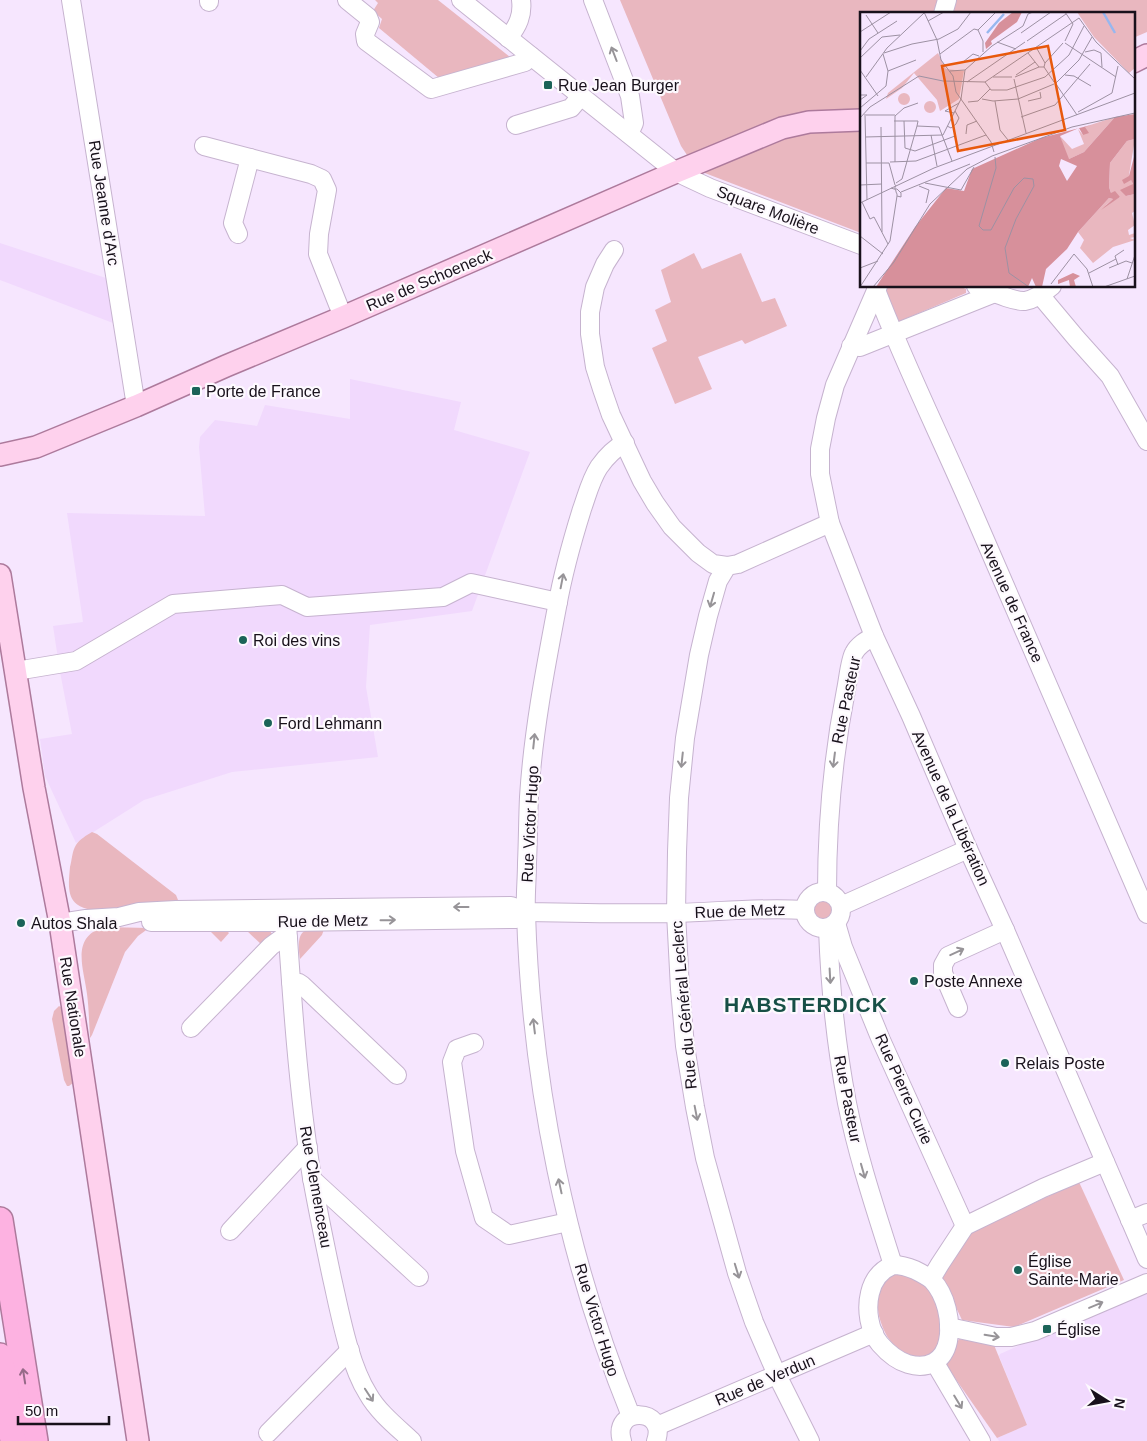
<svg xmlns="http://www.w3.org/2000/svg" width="1147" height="1441" font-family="Arial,sans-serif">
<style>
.built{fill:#f1d9fd}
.green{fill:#e9b7bf}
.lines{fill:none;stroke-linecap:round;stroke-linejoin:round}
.minor-casing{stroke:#c6b3cf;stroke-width:20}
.major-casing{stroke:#ad7a9c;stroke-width:24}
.highway-casing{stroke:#ad7a9c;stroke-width:28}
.minor{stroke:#fff;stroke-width:18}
.major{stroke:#fed1ed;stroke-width:21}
.highway{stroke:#fdb2e1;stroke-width:25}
.oneway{stroke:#979498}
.oneway2{stroke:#966a88}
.poi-dot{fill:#1b6358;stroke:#fdf9fe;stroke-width:2}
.labels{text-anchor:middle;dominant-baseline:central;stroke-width:4.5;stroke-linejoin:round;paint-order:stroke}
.poi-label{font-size:16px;fill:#18111b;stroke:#fdf9fe;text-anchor:start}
.street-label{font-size:16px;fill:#18111b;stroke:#fdf9fe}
.district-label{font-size:21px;font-weight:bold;letter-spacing:1px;fill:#174f46;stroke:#fdf9fe}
.inset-river{fill:none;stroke:#97b7ef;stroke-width:2.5}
.inset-road{fill:none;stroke:#9d91a3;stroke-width:1}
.view{fill:#e8590c;fill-opacity:0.15;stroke:#e8590c;stroke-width:2.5}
.inset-edge{fill:none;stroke:#18111b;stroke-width:2.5}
</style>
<rect width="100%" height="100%" fill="#f6e6fe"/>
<g class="built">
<polygon points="0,243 106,278 113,323 0,280"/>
<polygon points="350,379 461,402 454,430 530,452 472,611 370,625 366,687 378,757 232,772 144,800 76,843 45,776 40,739 72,734 60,672 53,626 83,622 67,513 205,516 199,447 200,437 215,420 257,426 265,405 350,419"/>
<polygon points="1147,1291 1147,1441 999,1441 997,1438 1027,1425 999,1356 1000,1354 1091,1313"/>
</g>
<g class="green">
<polygon points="375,0 438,0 510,57 439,78 379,28 382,19 373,11 378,3"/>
<polygon points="620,0 1147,0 1147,32 1133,38 1133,14 861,14 861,233 697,170 681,146"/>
<polygon points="694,253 702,269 741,253 762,302 775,298 787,326 745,344 742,340 698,357 712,389 675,404 652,348 667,341 655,310 671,302 661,270"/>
<polygon points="884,286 958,286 966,289 966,293 898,322 882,291"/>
<path d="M92,832L97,834L176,895L178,900L176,902L92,910C66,906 68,888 70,867C72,860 72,851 76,845C80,839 87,835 92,832Z"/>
<circle cx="823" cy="909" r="11"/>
<path d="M104,927L149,928L138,936L125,952L92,1035L90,1038C89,1023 89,1009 87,994C84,969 70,937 104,927Z"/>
<path d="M324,929L322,935L300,959C299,950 296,933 307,930C312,929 319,929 324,929Z"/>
<polygon points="209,930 226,930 229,933 221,942"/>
<polygon points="246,930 269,930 273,935 263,946"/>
<polygon points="59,1006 62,1008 73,1083 69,1086 67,1086 64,1080 52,1019 54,1011"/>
<polygon points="1079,1182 1124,1280 1014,1327 962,1320 942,1278 971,1232"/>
<path d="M895,1273C906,1275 917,1278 926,1287C940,1302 952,1348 925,1356C918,1359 911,1356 904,1352C889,1344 883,1331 879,1316C877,1305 876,1292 883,1282C885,1279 891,1276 895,1273Z"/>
<polygon points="959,1339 994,1345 1027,1425 997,1438 945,1364"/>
</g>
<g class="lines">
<defs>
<g id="minor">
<polyline points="71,0 136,406"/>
<polyline points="209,0 209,2"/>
<polyline points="347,0 368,17 370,22 365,34 366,41 431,89 525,62 531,56"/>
<polyline points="461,0 676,172 710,188 861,245"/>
<polyline points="593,0 630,96 634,123 629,134"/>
<polyline points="943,14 947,0"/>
<path d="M508,38C518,26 523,15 521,0"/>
<polyline points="516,125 571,108 581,96"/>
<polyline points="204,146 311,174 322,179 327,190 319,234 318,254 343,317"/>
<polyline points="238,234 233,223 250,158"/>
<polyline points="614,250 605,264 595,287 590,312 590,334 595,367 602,389 611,415 642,481 655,503 672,527 698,553 713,564 727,566"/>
<polyline points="878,286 835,385 826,418 820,449 820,474 830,523 874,636 911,716 968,849 1005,930 1147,1259"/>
<path d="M976,286C987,290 1014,302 1025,301C1035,299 1044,293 1052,286"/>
<path d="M876,290C906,368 943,442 976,519C1034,650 1090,782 1147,914"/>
<polyline points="1040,295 1076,338 1110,376 1147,441"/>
<polyline points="851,346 860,347 995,293"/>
<path d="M625,443C615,448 606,457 599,467C591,479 587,495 582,509C572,541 563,573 557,607C545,670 533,733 529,797C528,819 528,841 527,863C527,880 525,897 526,913C531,1083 567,1259 631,1416"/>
<polyline points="16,671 76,661 173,604 282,595 307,607 443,597 471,583 558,602"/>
<circle cx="823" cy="910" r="18"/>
<path d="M827,892C827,824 833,756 846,690C848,681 850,659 854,653C858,645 867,640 874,636"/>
<polyline points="841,906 968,849"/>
<path d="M286,909C292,999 298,1089 312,1178C318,1211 325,1245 332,1278C340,1313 349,1364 368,1394C378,1412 397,1427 412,1441"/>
<polyline points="151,922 287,922 516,919 519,918 526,912"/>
<path d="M60,923L86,919L119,917L139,912L176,910L511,906L520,909L526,912C575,913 625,914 675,913C718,912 761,907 804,910"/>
<polyline points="836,923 843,947 881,1040 965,1226"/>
<path d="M828,928C830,987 836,1045 847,1103C858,1158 876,1211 893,1265"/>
<polyline points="291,982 299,983 302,985 397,1075"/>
<polyline points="958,1008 943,973 943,965 948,956 1005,930"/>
<polyline points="191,1028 271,946 282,938 288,938"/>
<polyline points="474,1043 457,1049 452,1062 465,1151 484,1218 509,1235 568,1222"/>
<polyline points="312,1179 419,1277"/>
<polyline points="1130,1220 1147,1213"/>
<polyline points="230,1231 308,1147"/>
<path d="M893,1265C902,1265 908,1267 915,1270C921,1273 927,1276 932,1280C946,1295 952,1321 948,1341C944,1361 928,1370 908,1364C898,1361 887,1352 880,1344C869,1331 866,1309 870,1293C873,1280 881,1270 893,1265Z"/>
<polyline points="931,1279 940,1264 965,1226 1043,1188 1105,1162"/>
<polyline points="949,1327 996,1337 1011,1337 1035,1331 1147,1283"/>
<polyline points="935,1363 981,1441"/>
<polyline points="657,1426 874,1333"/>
<polyline points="268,1433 350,1350"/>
<path d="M622,1441C611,1406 668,1407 656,1441"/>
<polyline points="810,1441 777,1375 754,1322 737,1273 705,1158 695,1107 685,1046 680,989 676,913 677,852 679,798 685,738 699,655 708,616 718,581 727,566 738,564 830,523"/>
</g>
<g id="major">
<polyline points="1133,62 1147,55"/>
<polyline points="0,455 36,447 136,406 226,366 343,317 676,172 782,128 809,122 861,120"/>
<polyline points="0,575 34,788 60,923 138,1441"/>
</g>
<g id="highway">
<polyline points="0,1220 35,1441"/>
<polyline points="0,1356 13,1441"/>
</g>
</defs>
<use href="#minor" class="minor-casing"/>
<use href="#major" class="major-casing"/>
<use href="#highway" class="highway-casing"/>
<use href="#minor" class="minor"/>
<use href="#major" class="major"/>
<use href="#highway" class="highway"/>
</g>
<defs><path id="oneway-shaft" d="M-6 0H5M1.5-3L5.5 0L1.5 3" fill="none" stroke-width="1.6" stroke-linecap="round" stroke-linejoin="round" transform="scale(1.25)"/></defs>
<g class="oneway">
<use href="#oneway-shaft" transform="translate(614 54) rotate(-111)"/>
<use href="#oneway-shaft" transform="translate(562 581) rotate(-79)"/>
<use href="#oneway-shaft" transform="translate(712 600) rotate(106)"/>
<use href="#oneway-shaft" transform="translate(534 741) rotate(-84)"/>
<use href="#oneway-shaft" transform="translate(682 760) rotate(96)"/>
<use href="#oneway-shaft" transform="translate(834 760) rotate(97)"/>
<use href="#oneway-shaft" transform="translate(461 907) rotate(180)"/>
<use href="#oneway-shaft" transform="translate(388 920) rotate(-1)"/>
<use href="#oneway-shaft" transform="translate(957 952) rotate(-25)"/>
<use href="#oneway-shaft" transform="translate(830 976) rotate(87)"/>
<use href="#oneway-shaft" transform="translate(534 1026) rotate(-97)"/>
<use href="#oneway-shaft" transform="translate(696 1113) rotate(79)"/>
<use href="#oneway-shaft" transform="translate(863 1171) rotate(74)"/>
<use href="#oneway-shaft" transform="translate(560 1186) rotate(-102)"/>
<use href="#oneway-shaft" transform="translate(737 1271) rotate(73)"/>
<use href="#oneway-shaft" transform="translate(1096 1305) rotate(-23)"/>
<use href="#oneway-shaft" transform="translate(992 1336) rotate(9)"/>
<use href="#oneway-shaft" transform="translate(369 1395) rotate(57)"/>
<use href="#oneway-shaft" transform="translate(958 1402) rotate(59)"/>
</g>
<use class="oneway2" href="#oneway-shaft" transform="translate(24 1376) rotate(-99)"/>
<g class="poi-dot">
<rect x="543" y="80" width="10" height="10" rx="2.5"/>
<rect x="191" y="386" width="10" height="10" rx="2.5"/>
<circle cx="243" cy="640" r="5"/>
<circle cx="268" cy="723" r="5"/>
<circle cx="21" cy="923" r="5"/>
<circle cx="914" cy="981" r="5"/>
<circle cx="1005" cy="1063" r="5"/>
<circle cx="1018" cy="1270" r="5"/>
<rect x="1042" y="1324" width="10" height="10" rx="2.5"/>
</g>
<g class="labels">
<g class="poi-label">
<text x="558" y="85">Rue Jean Burger</text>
<text x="206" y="391">Porte de France</text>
<text x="253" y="640">Roi des vins</text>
<text x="278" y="723">Ford Lehmann</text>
<text x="31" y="923">Autos Shala</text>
<text x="924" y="981">Poste Annexe</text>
<text x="1015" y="1063">Relais Poste</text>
<text x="1028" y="1261">Église<tspan x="1028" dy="18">Sainte-Marie</tspan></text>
<text x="1057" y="1329">Église</text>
</g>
<g class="street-label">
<text transform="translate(104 203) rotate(81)">Rue Jeanne d'Arc</text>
<text transform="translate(768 210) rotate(21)">Square Molière</text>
<text transform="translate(429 280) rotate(-23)">Rue de Schoeneck</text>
<text transform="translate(1012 602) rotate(66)">Avenue de France</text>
<text transform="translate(846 700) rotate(-78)">Rue Pasteur</text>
<text transform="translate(951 808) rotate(66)">Avenue de la Libération</text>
<text transform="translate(530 824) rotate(-87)">Rue Victor Hugo</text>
<text transform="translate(740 911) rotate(-2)">Rue de Metz</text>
<text transform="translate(323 921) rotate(-1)">Rue de Metz</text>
<text transform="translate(684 1005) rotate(-95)">Rue du Général Leclerc</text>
<text transform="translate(73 1007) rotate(81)">Rue Nationale</text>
<text transform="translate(904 1089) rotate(66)">Rue Pierre Curie</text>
<text transform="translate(848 1099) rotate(79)">Rue Pasteur</text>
<text transform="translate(316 1187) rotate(80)">Rue Clemenceau</text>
<text transform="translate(597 1320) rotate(73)">Rue Victor Hugo</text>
<text transform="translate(765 1380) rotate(-23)">Rue de Verdun</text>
</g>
<g class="district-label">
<text x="806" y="1004">HABSTERDICK</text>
</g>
</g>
<g transform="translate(860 12)">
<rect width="275" height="275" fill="#f6e6fe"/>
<path d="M217,0H275V56L269,61L234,25ZM78,41L86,57L104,59L99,87L80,99L77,88L54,61L42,76L26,87L28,81ZM38 87a6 6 0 1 1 12 0a6 6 0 1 1-12 0ZM64 95a6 6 0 1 1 12 0a6 6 0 1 1-12 0ZM255,105L224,140L207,148L200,124L212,137L224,132L218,117L223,123L224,115ZM275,127L269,163L273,172L266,184L275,182V199L272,201L275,213L268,218L269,223L275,221V225L270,226L275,228L253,235L233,251L220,236L224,228L218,220L249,186L253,187L245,194L260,185L251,181L249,175L250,151L267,129Z" fill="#e9b7bf"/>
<path d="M153,0H162L157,10L131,29L132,32L126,37L125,31L139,11ZM275,102V127L267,129L250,151L249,175L251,181L255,179L260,185L241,198L253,187L249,186L218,220L207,237L186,257L182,275H176L172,266L168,275H16L55,215L86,176L104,179L112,157L181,126L231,113L225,115L229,121L223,123L219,116L200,124L209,147L224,140L255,105ZM201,147L217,154L207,169L199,154ZM275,141V182L266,184L260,178L273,172L271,168L264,172L262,168L269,164ZM213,261L220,264L214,268L216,275H210L209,268L198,272V268Z" fill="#d7909b" fill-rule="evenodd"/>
<path class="inset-river" d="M243,0L255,21M127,21L144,2"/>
<path class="inset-road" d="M64,0L77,28L81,48L93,64L96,80L131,130L134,140M6,3L18,21M68,9L84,0M118,18L136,0M118,18L123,29V40M0,20L31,0M161,21L191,0M167,29L206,2M205,29L213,12L205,0M137,30L156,37M205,31L256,65M0,39L9,27L37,9M225,40L234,38L241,41L242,55M24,41L52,32L79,27L98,17L111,0M168,41L179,55H184L185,51L176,35M80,42L114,17L118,18M0,46L22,25L40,23M103,50L113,42L119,44M185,51L203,31M184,55L194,70M0,58L18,84M28,59L56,48M90,59L105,58M156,63L175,50M205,63L214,64L231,74M6,65L27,36L64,1M133,65H152M155,65L179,55M154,67L166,121M107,70L165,30M125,70L131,78H147L185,65L209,43L224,14M196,71L219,48L232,25M196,72L217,103M0,83H7L0,88M122,87L133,89L158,87L194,72M135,89L140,118L148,128M168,89L181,86L180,80M108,90L118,89L130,77M0,96L26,74L28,59L23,42M218,100L252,81L258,54M94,101L85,99L99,91M5,102L7,188M6,103H35M161,105L195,93L230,52M0,106L10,95L59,64L83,69L125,70L219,6L236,30L275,67M34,109H58L57,114M44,109L45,136L55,139L95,124M57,114L79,115M87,114L91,116L96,112L99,106L95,99M21,115L22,220M79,115L92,149M106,122L107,113L117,109M71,123L77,154M5,125L83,123L101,87L105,58L132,34L163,14L168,2L173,0M135,145L136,156L119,214L123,218H131L154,176L164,166L173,167L174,174L156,207L145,236L149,261L169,275M30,150L56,149L126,123M35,150V104L44,96L58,91M6,151H29M29,151L35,173M36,171L42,167L57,114M65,171L101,178L114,155M0,173L22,172M59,174L69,178L66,191M31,176L34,177H37L41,181V185L37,184V182L36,180V179L35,177V175L36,173M41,180L110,152M2,190L10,207L14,205L28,232M0,191L74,156L275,81M0,224L23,242M258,253L255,244L264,238M0,256L18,249M249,256L266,249L272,251M229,261L256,247M267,267L275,243M191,272L214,242L227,257L233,275M0,275L30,229L37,184M13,275L34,250L70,192L107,157L132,144L212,115L275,101M244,275L275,264"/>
<path class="view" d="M188,34L205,118L98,139L82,54Z"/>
<rect width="275" height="275" class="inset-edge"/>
</g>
<g transform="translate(1107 1401) rotate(101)" stroke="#fdf9fe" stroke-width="4" paint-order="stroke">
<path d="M0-4L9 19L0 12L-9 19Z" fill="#18111b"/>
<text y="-8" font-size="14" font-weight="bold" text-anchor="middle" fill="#18111b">N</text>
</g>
<path d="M18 1416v8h91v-8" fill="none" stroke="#18111b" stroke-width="2.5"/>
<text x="25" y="1416" font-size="15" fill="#18111b" stroke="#fdf9fe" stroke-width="4" paint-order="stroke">50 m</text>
</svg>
